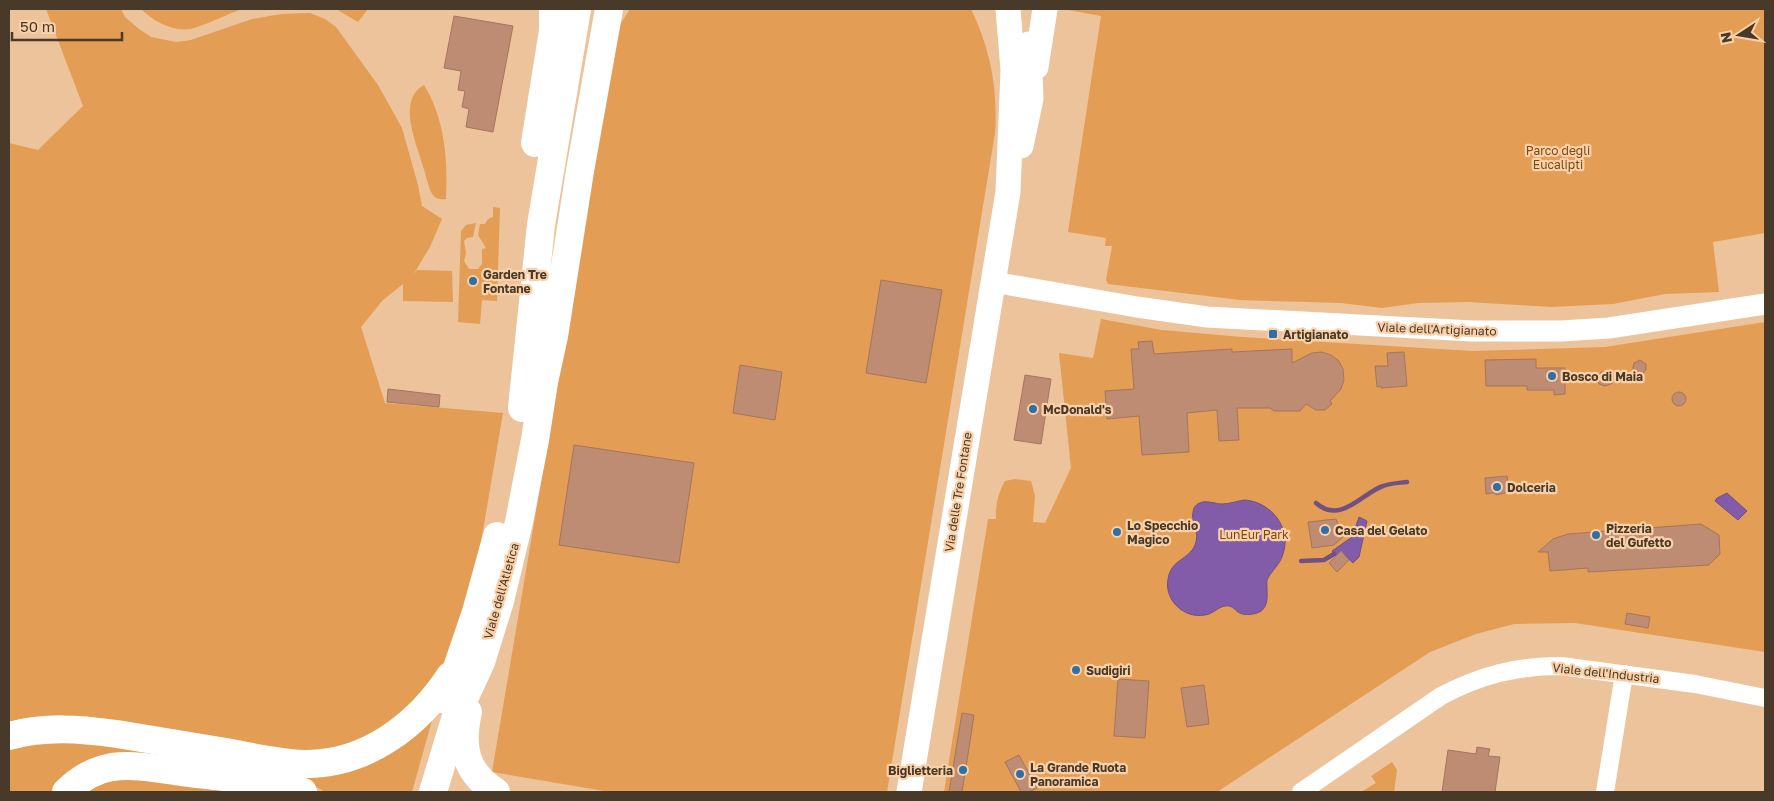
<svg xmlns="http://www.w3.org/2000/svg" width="1774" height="801" font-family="'Golos Text',sans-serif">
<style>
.green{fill:#e39d54}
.water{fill:#825ba9;stroke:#715182}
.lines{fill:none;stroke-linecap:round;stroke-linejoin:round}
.stream{stroke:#715182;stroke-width:4.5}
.building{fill:#be8b73;stroke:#a6755e}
.minor{stroke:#fff;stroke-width:18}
.tertiary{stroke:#fff;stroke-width:21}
.secondary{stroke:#fff;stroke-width:25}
.trunk{stroke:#fff;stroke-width:28}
.poi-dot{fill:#2d70a6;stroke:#f9d0a7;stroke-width:2}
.labels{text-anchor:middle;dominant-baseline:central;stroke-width:4.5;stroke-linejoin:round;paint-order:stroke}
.park-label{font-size:12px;fill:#794b13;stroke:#f9d0a7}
.poi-label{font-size:12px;font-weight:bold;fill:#493928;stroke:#f9d0a7;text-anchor:start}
.street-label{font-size:12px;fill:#493928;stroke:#f9d0a7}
</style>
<rect width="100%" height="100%" fill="#ecc39a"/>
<g class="green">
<polygon points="46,9 121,9 125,17 139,29 151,37 176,42 191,40 252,19 281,14 310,13 325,19 336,27 378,85 402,128 418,185 422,206 442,219 430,247 413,275 417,270 452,271 453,302 403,301 403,284 383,300 361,327 385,403 503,413 472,595 449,660 390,727 338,747 296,751 85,716 9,727 9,143 38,150 83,106"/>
<path d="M141,9H242C228,14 204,26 190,29C173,32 153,21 141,9Z"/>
<polygon points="336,9 368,9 358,22"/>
<path d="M630,9H971C990,48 998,89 995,133L887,792H610L492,772L614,49L621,23Z"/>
<polygon points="1063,9 1765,9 1765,233 1713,242 1719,292 1665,294 1613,304 1551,307 1469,302 1418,303 1382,308 1341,303 1240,300 1108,284 1106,280 1112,246 1105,246 1106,238 1068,232 1101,16"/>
<path d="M424,85C445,119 448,160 446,199C437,200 434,198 430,190C427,181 425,172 422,163C416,141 397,100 424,85Z"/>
<polygon points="493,207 500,208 497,301 482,300 480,324 458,322 461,231 466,225 476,223 473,237 467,238 464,241 466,253 464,261 469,269 478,269 482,264 482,249 486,248 478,235 480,224 485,224 488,219 493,217"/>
<path d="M1101,319L1162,330L1242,337L1472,351L1605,347L1765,322V652L1575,623L1514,624L1476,634L1430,652L1217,792H944L988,519H996C995,506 998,493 1005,481L1015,479L1031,481L1035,496L1033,522L1045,523L1071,468L1059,353L1093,358Z"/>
<polygon points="436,706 412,792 325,792 313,785 287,776"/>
<polygon points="47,736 168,755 54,792 9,792 9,743"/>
<polygon points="1392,762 1397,770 1394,792 1361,792 1376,783 1371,776"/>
<polygon points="106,777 268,792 76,792"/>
</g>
<g class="water">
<polygon points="1727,493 1747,511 1738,520 1715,501 1717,498"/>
<path d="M1245,500C1271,502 1292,528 1283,554C1280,565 1271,571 1267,580C1266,593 1272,611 1253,614C1249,615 1242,615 1238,612C1234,609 1232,605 1225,606C1218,607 1213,614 1205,615C1185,619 1164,601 1168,579C1171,559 1189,560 1195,545C1199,535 1195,528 1193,519C1192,515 1193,512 1194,508C1201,497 1213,504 1222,504C1229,504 1237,501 1245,500Z"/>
<polygon points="1359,517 1367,521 1359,557 1353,563 1341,552 1336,557 1332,551 1352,537"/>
</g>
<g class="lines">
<g class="stream">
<path d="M1316,503C1341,525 1362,493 1383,486C1391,483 1399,483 1407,482"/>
<polyline points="1301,561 1324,560 1334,554"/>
</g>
</g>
<g class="building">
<polygon points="454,16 513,26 493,132 466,127 469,109 462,107 465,91 458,90 461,71 444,68"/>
<polygon points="881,280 942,290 926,383 866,373"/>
<polygon points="1152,341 1154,354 1232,349 1232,352 1292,349 1292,363 1312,353 1322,352 1331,355 1339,361 1343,369 1344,380 1341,389 1330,401 1332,404 1325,410 1316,410 1306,404 1300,411 1274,411 1270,408 1237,408 1239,440 1219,441 1217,410 1187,413 1189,452 1142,455 1139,416 1107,419 1105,391 1134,389 1131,349 1139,349 1138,342"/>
<polygon points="1404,352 1407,386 1381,388 1381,386 1377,387 1375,366 1388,366 1387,353"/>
<polygon points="1536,359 1536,368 1565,368 1565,394 1554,395 1554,390 1527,390 1527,386 1486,386 1485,360"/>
<polygon points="1640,360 1646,364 1646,370 1643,373 1634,376 1633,367 1634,363"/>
<polygon points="740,365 782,372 775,420 733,413"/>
<polygon points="1601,372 1608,373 1610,375 1613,383 1605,386 1599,384 1597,378"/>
<polygon points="1025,375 1051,379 1041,444 1014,440"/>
<polygon points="388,389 440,395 439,407 387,402"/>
<circle cx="1679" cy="399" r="7"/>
<polygon points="574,445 694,463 679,563 559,545"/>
<polygon points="1507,476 1509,492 1496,495 1494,493 1486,494 1485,478"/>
<polygon points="1336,519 1343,537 1334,545 1312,548 1308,522"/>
<polygon points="1701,524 1719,535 1720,554 1709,565 1588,572 1588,568 1550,571 1548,552 1538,552 1553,539 1568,534"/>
<polygon points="1341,551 1349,560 1337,572 1329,563"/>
<polygon points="1627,613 1650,617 1648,628 1625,624"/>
<polygon points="1118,679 1149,681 1145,738 1114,736"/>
<polygon points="1204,685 1209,724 1187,727 1181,688"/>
<polygon points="962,713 974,715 969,748 962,792 949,792"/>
<polygon points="1477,747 1490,749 1488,756 1500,757 1495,792 1442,792 1448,750 1476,754"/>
<polygon points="1019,755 1037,788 1029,792 1021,792 1005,762"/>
</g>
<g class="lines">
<g class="minor">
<path d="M1301,792L1441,696C1481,675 1516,666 1561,666L1695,684L1765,698"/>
<polyline points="1605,792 1624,674"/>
</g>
<polyline class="tertiary" points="993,282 1137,307 1207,317 1473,331 1561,331 1609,328 1765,304"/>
<g class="secondary">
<polyline points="1036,67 1045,9"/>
<polyline points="1021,146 1031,99 1029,44"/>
<polyline points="909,792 1008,192 1013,70 1008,9"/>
</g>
<g class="trunk">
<polyline points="535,143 553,31 553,9"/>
<polyline points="522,408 541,225 577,9"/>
<polyline points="446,700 476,612 497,536"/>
<path d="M468,712C460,747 465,772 496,792"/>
<path d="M9,736C46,726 80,729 117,734C154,740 190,746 226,752C252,757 278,763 304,764C366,765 418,725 450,676"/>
<path d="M66,792C79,779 94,770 112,767C135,764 159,769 182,772C222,777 264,780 303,792"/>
<polyline points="433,792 456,716 481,662 500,601 519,522 535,440 544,382 554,336 580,171 609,9"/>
</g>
</g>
<g class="poi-dot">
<circle cx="473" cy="281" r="5"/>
<rect x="1268" y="329" width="10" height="10" rx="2.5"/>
<circle cx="1552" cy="376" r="5"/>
<circle cx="1033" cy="409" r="5"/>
<circle cx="1497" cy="487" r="5"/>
<circle cx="1325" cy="530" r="5"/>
<circle cx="1117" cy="532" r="5"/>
<circle cx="1596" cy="535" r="5"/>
<circle cx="1076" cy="670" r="5"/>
<circle cx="963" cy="770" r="5"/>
<circle cx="1020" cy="774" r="5"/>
</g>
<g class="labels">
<g class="park-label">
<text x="1558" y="150">Parco degli<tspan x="1558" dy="14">Eucalipti</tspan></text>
<text x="1254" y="534">LunEur Park</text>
</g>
<g class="poi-label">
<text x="483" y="274">Garden Tre<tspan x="483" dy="14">Fontane</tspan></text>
<text x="1283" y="334">Artigianato</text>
<text x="1562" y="376">Bosco di Maia</text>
<text x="1043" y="409">McDonald's</text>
<text x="1507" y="487">Dolceria</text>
<text x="1127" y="525">Lo Specchio<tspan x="1127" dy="14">Magico</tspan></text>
<text x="1606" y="528">Pizzeria<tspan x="1606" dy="14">del Gufetto</tspan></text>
<text x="1335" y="530">Casa del Gelato</text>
<text x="1086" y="670">Sudigiri</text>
<text x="1030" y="767">La Grande Ruota<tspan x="1030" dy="14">Panoramica</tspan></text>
<text x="953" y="770" text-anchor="end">Biglietteria</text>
</g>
<g class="street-label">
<text transform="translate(1437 329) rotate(2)">Viale dell'Artigianato</text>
<text transform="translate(958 492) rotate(-81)">Via delle Tre Fontane</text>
<text transform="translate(501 591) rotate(-74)">Viale dell'Atletica</text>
<text transform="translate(1606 673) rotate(6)">Viale dell'Industria</text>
</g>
</g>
<rect width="1774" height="801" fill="none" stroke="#493928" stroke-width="20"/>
<g transform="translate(1739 35) rotate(258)" stroke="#f9d0a7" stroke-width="4" paint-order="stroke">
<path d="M0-4L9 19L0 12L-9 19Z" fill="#493928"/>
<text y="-8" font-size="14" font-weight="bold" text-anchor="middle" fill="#493928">N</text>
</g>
<path d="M12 32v8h110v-8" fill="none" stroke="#493928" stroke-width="2.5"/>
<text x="20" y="32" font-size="15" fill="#493928" stroke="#f9d0a7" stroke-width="4" paint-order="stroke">50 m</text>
</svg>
